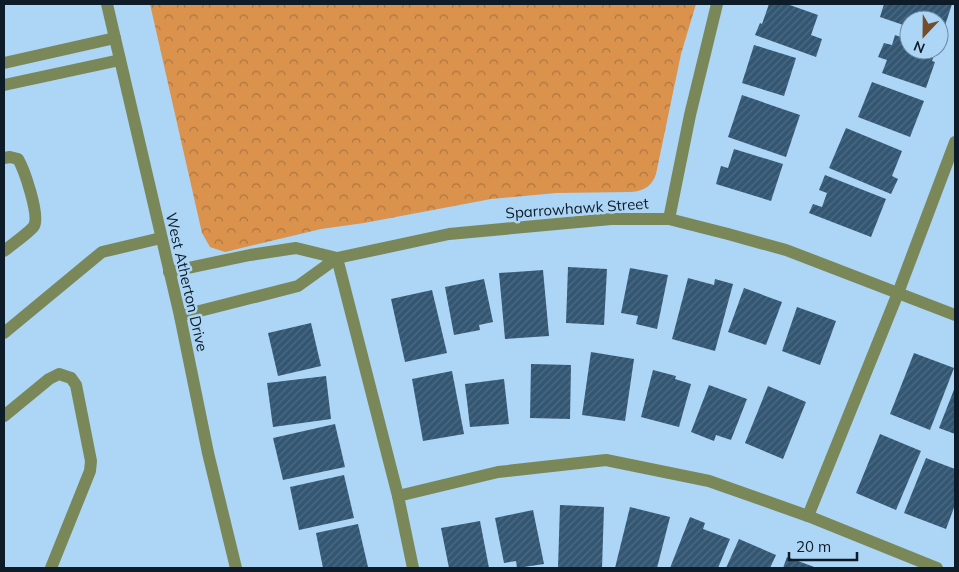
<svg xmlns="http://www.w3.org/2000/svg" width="959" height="572" font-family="Mulish,sans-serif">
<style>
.park{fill:url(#park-crowns)}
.building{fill:url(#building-hatch)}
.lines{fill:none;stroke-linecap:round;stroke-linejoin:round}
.service{stroke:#7a8859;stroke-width:12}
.minor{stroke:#7a8859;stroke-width:12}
.tertiary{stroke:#7a8859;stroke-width:12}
.labels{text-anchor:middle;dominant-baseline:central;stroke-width:5;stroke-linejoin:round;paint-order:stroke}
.street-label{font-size:15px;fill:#0d1c28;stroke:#add5f5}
</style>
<defs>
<pattern id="park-crowns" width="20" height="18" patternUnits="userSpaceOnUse" patternTransform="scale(1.25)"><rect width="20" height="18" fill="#da924d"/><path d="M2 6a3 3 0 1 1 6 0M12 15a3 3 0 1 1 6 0" fill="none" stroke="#af7640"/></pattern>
<pattern id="building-hatch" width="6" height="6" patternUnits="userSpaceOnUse" patternTransform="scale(1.25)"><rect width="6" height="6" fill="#335773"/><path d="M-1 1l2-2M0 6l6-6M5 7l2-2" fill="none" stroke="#4d6b82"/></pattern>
</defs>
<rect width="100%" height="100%" fill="#add5f5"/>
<path class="park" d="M150,4H696L681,54L656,174C652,186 644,191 631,192L556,193L491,199L364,223L321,229L225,252L210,247L202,233Z"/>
<g class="building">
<polygon points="769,4 787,4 818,15 811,35 822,39 816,57 755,35 760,23 762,24"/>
<polygon points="884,4 952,4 941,38 939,37 939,20 909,20 909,27 880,17"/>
<polygon points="895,35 909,40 909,50 936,50 932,61 935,62 926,88 882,73 887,60 878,57 884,43 892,45"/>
<polygon points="754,45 796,58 784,96 742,83"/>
<polygon points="872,82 924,101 910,137 858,117"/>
<polygon points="742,95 800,115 786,157 728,137"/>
<polygon points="846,128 902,151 892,176 898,179 891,194 829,168"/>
<polygon points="734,149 783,164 771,201 716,184 721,166 728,168"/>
<polygon points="825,175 886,199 871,237 809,213 813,204 822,207 827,193 819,190"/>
<polygon points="568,267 607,269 604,325 566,323"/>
<polygon points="630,268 668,275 657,329 636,324 638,316 621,313"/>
<polygon points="543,270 549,336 505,339 499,273"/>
<polygon points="688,278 714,285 715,279 733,284 715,351 672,339"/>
<polygon points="484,279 493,322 479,325 480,330 454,335 445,287"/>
<polygon points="744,288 782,302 766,345 728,332"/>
<polygon points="432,290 447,353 405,362 391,299"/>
<polygon points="797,307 836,321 820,365 782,351"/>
<polygon points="311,323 321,366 278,376 268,333"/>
<polygon points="591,352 634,359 625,421 582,415"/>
<polygon points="914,353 954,368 930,430 890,414"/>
<polygon points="531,364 571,365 570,419 530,418"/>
<polygon points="653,370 676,376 675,379 691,384 679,427 641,417"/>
<polygon points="452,371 464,434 423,441 412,379"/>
<polygon points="326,376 331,419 273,427 267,383"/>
<polygon points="504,379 509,424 470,427 465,384"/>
<polygon points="709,385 747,399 731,440 716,435 714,441 691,432"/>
<polygon points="768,386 806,402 783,459 745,443"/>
<polygon points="955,387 955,434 939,428"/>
<polygon points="335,424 345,467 283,480 273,438"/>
<polygon points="880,434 921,451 896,510 856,493"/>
<polygon points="926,458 955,469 955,505 946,529 904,513"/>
<polygon points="344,475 354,518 299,530 290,487"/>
<polygon points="560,505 604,507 602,568 558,568"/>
<polygon points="630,507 670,517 657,568 615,568"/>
<polygon points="533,510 544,564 517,568 516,561 504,563 495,518"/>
<polygon points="690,517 705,523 703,529 730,539 718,568 670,568"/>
<polygon points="480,521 489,568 449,568 441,528"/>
<polygon points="358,524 368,567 323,568 316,533"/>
<polygon points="739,539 776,555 770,568 726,568"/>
<polygon points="787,557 817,568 783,568"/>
</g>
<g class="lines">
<g class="service">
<polyline points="4,63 115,38"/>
<polyline points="4,85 120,60"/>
<path d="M4,158L10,157L18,159C24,169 40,215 34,226C29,233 11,245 4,251"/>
<polyline points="4,333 102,252 161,238"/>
<polyline points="4,416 49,379 59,374 71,378 76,385 91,461 90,471 51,568"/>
</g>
<g class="minor">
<polyline points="669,219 690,115 717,4"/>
<polyline points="169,272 250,255 296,248 337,258 298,286 180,316"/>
<polyline points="398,496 337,258 449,234 611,219 669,219 728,234 786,250 955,315"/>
<polyline points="808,516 898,293 955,142"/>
<polyline points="413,568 398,496 498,472 606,460 709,481 808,516 937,568"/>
</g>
<polyline class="tertiary" points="107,4 180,316 208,453 236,568"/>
</g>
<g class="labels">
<g class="street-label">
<text transform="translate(577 208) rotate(-4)">Sparrowhawk Street</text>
<text transform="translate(187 282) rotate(77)">West Atherton Drive</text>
</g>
</g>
<rect width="959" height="572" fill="none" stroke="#0d1c28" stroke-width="10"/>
<g transform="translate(924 35) rotate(202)"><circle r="24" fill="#add5f5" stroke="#6d8ba3"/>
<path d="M0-4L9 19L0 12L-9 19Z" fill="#744e2b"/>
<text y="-8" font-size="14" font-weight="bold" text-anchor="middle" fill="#0d1c28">N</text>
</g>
<path d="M789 552v8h68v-8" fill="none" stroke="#0d1c28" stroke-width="2.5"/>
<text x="796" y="552" font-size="15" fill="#0d1c28" stroke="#add5f5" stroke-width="4" paint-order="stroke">20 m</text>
</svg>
